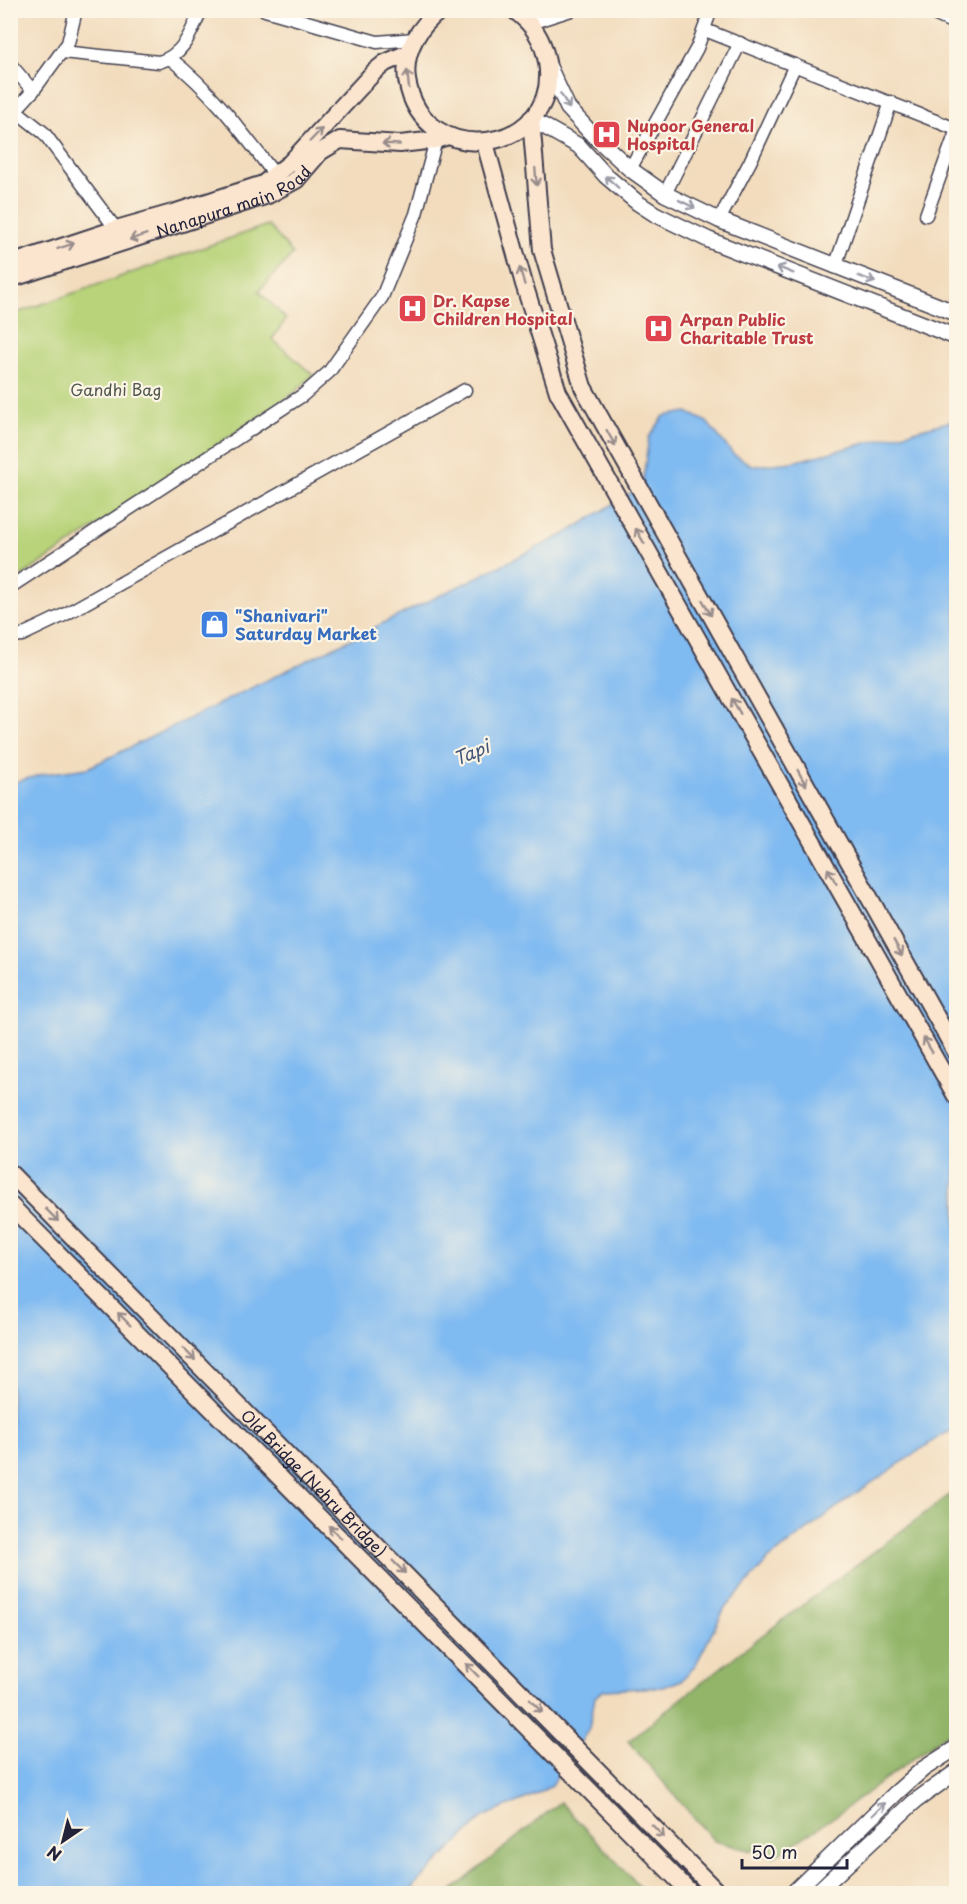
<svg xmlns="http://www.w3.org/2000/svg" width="967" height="1904" font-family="'Playpen Sans',sans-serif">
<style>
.green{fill:#b8d379;stroke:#6d7a5a;stroke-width:1.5}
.forest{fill:#92b569;stroke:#5a6c52;stroke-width:1.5}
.water{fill:#7fbaf1;stroke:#506e96;stroke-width:1.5}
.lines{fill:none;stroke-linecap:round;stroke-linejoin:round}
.minor-casing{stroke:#413e4e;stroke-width:15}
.tertiary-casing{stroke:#413e4e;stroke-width:18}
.secondary-casing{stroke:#413e4e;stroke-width:20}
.minor{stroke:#fff;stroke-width:12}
.tertiary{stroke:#fff;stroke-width:15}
.secondary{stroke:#fbe5cf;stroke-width:16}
.oneway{stroke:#998d8c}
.oneway2{stroke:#9c9ca7}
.labels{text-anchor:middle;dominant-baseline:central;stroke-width:4.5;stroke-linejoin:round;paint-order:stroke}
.health-label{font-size:16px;font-weight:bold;fill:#be3a42;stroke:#fcf5e5;text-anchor:start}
.street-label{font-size:16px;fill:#22223b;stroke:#fcf5e5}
.park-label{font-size:16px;fill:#4f574e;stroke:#fcf5e5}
.shop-label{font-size:16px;font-weight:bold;fill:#366cbe;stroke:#fcf5e5;text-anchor:start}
.water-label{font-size:18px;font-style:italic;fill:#43577b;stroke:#fcf5e5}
</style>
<rect width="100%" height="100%" fill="#fcf5e5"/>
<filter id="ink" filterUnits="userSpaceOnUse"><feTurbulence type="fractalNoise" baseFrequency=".0167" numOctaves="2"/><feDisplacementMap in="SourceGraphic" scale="12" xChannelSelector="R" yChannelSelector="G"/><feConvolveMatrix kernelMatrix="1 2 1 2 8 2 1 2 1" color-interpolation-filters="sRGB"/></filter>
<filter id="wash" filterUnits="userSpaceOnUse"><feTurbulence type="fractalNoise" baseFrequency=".008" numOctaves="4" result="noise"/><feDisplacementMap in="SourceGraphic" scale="24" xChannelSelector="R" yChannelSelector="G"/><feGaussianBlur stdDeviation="1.35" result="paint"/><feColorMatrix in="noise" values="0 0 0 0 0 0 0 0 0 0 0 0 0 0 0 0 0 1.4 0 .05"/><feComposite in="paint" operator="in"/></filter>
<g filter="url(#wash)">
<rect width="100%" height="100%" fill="#f2dcbd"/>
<polygon class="green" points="268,225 293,254 259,291 286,319 272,339 313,375 295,392 120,511 11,583 11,315"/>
<g class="forest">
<polygon points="956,1490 956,1727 837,1815 774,1857 714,1841 628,1741 752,1643"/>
<polygon points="560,1802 646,1893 449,1893"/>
</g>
<polygon class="water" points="687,412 707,422 733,454 753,466 793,462 956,420 956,1429 942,1435 845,1501 768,1560 725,1608 696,1664 682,1680 663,1687 604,1690 595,1697 589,1729 552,1785 539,1793 483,1817 415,1885 410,1893 11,1894 11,783 44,774 88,768 567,533 642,486 649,437 664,416"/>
</g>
<g filter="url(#ink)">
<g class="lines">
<defs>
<g id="minor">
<polyline points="265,10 377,42 415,39"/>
<polyline points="925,10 956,24"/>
<polyline points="530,23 571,10"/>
<polyline points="705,30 956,129"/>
<path d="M62,52L159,62C184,55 191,32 201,10"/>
<path d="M171,59C215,94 241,131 275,175"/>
<polyline points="10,64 33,91"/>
<polyline points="15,110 44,133 116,229"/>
<polyline points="12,114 33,91 68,43 76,10"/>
<polyline points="630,169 697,48 711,10"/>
<polyline points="665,194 740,43"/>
<polyline points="926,215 956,132"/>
<polyline points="719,220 750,162 795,65"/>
<polyline points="835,267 891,102"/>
<polyline points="10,587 303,395 329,372 382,297 416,214 436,140"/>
<polyline points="10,636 22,635 64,615 465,390"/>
</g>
<g id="tertiary">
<polyline points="548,65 568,108 590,132 630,169 665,194 719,220 956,313"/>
<polyline points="531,119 579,146 606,176 638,203 655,214 709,240 956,337"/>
<polyline points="792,1894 896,1793 923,1769 956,1748"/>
<polyline points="815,1894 914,1802 956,1772"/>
</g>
<g id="secondary">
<path d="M441,10C419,26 403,51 407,80C423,175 562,153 547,62C543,39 533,24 514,10"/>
<polyline points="531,119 542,250 583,387 956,1052"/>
<polyline points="485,143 524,284 558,392 956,1096"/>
<polyline points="10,264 116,229 176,212 263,184 290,163 374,72 385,63 408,53"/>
<path id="s1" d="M10,279L268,195L296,180L320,152L340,140L400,144L436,140L448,136"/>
<path id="s2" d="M10,1173L719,1894"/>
<polyline points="10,1205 692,1894"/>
</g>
</defs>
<use href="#minor" class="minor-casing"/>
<use href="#tertiary" class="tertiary-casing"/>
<use href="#secondary" class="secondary-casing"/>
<use href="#minor" class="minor"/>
<use href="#tertiary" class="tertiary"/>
<use href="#secondary" class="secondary"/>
</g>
<defs><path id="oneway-shaft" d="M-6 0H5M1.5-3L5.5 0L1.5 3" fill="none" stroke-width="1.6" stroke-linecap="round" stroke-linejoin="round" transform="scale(1.5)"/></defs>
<g class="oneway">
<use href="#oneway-shaft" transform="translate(408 79) rotate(-96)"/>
<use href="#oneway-shaft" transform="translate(316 135) rotate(-46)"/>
<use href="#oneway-shaft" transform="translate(391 144) rotate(-177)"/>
<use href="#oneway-shaft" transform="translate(536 177) rotate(85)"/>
<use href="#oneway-shaft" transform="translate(138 237) rotate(162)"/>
<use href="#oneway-shaft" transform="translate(66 246) rotate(-19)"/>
<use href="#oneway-shaft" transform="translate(522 276) rotate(-106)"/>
<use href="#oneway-shaft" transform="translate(611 438) rotate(61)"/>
<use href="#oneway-shaft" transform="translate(640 536) rotate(-120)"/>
<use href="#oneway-shaft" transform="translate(707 608) rotate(61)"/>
<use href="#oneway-shaft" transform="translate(736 706) rotate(-120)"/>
<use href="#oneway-shaft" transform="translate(802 778) rotate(61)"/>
<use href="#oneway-shaft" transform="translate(832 876) rotate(-120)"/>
<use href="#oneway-shaft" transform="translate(898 948) rotate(61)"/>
<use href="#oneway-shaft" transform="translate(928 1045) rotate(-120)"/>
<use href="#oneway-shaft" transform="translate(52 1215) rotate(45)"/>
<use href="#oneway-shaft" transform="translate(124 1319) rotate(-135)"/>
<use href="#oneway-shaft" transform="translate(189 1354) rotate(45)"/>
<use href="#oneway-shaft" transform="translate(335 1532) rotate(-135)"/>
<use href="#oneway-shaft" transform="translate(399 1567) rotate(45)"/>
<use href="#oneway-shaft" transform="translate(472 1670) rotate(-135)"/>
<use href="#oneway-shaft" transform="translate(536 1706) rotate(45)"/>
<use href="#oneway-shaft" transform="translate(658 1831) rotate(46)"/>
</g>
<g class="oneway2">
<use href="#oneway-shaft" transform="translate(565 101) rotate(59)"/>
<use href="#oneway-shaft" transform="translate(612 182) rotate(-138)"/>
<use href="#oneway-shaft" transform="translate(687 204) rotate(26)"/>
<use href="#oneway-shaft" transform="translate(785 270) rotate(-158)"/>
<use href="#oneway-shaft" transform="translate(867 279) rotate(21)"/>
<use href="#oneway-shaft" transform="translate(879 1809) rotate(-44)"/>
</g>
</g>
<defs>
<symbol id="hospital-square" viewBox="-11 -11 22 22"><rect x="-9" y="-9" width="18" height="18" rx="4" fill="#e0444e" stroke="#fcf5e5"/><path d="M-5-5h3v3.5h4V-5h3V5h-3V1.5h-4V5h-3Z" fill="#fff"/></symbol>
<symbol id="shop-square" viewBox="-11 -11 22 22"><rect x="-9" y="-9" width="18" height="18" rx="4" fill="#3f7fe0" stroke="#fcf5e5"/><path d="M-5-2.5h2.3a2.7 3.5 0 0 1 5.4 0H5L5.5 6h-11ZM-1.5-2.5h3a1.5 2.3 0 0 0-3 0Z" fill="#fff"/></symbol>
</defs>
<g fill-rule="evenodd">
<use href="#hospital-square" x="590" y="118" width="33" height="33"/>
<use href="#hospital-square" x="396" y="292" width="33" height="33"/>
<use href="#hospital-square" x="642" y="312" width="33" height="33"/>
<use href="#shop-square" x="198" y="608" width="33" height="33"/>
</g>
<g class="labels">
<g class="health-label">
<text x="627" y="125">Nupoor General<tspan x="627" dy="18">Hospital</tspan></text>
<text x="433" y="300">Dr. Kapse<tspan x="433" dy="18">Children Hospital</tspan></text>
<text x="680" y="319">Arpan Public<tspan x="680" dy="18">Charitable Trust</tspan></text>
</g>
<g class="street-label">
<text stroke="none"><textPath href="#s1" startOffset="237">Nanapura main Road</textPath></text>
<text stroke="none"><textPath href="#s2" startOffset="434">Old Bridge (Nehru Bridge)</textPath></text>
</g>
<g class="park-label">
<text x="116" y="389">Gandhi Bag</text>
</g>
<g class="shop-label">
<text x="235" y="615">"Shanivari"<tspan x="235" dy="18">Saturday Market</tspan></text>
</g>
<g class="water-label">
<text transform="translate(471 752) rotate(-23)">Tapi</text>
</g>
</g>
<rect width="967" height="1904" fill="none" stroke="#fcf5e5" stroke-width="36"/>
<g transform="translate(63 1841) rotate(215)" stroke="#fcf5e5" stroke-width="4.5" paint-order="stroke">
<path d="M0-4.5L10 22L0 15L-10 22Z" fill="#22223b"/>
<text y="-9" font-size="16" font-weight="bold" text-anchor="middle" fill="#22223b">N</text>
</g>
<path d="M742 1859v9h105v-9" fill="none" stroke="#22223b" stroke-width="3"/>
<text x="751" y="1859" font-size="18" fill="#22223b" stroke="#fcf5e5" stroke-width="4.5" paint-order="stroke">50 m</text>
</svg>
